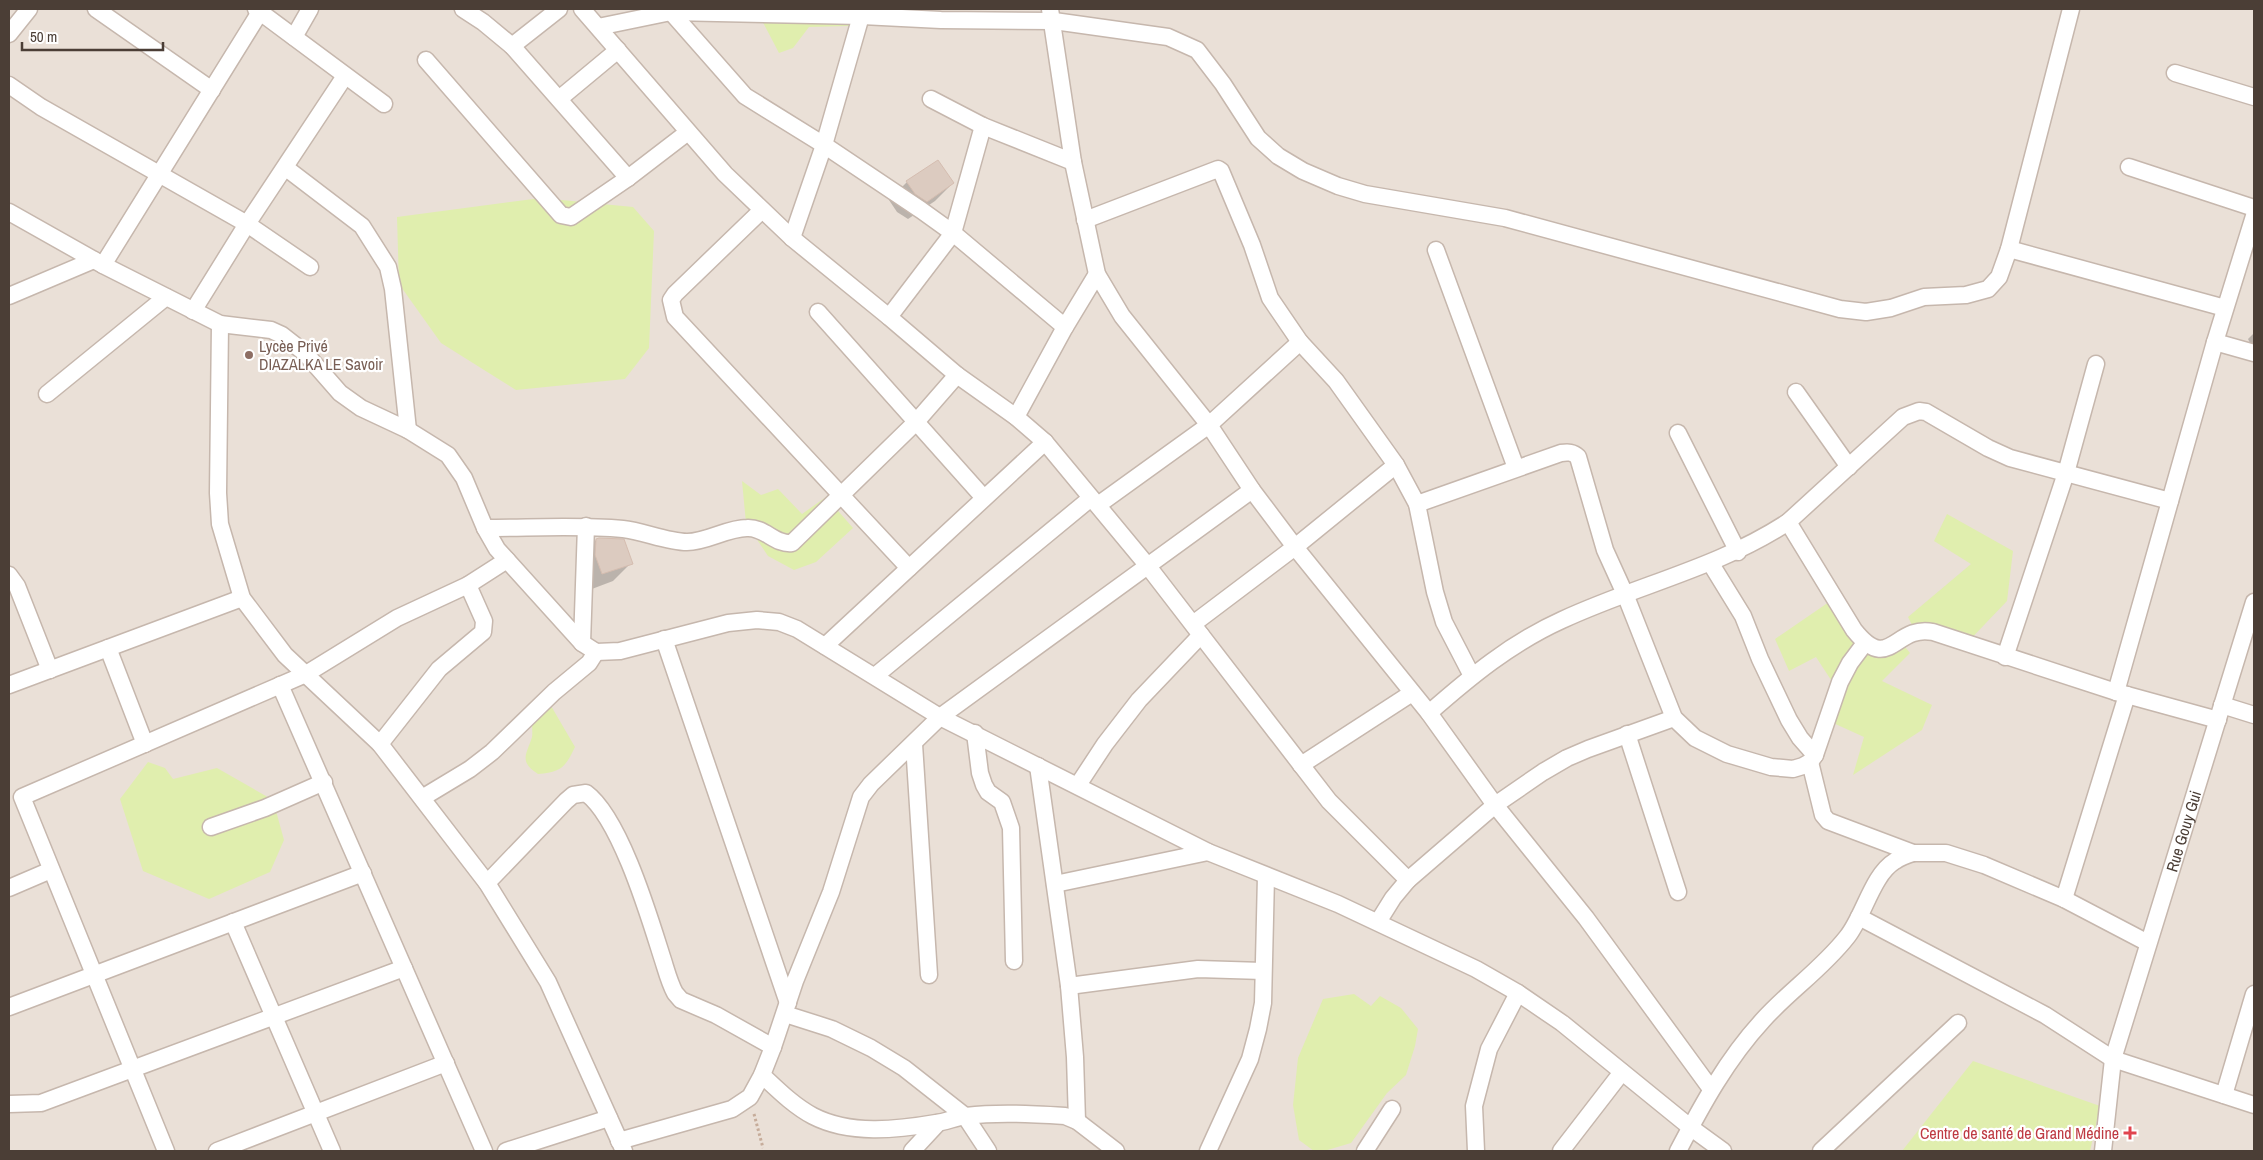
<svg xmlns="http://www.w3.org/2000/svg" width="2263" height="1160" font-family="'Archivo Narrow',sans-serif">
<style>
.residential{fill:#eae0d7}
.green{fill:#e0eeae}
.shadow{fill:#0003}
.building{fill:#dccbc0;stroke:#d5bdb0}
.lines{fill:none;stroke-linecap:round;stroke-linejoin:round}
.street-casing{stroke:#c6b7ad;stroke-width:19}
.path{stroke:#c6ac9a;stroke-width:3;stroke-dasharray:2.5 2.5;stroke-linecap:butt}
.street{stroke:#fff;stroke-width:16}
.education-dot{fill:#8d6e63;stroke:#fff;stroke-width:2}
.health-dot{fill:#e0444e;stroke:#fff;stroke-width:2}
.labels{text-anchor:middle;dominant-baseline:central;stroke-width:4.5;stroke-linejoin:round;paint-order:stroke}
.education-label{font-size:16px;fill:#785e54;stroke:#fff;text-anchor:start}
.street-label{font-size:16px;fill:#4b3e36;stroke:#fff}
.health-label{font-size:16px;fill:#be3a42;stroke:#fff;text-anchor:end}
</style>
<rect width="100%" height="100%" fill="#f6efe9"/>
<rect class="residential" x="9" y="9" width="2245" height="1142"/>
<g class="green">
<polygon points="756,9 909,9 888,25 809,27 793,48 779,53"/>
<polygon points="541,198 633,207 654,231 649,348 625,379 516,390 441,343 399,284 397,217"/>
<polygon points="742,481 761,495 778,489 802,514 826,497 853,528 816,562 794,570 768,556 746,523"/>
<polygon points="1947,514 2013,551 2007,601 1963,647 1915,631 1908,617 1971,564 1934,541"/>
<polygon points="1829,602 1881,649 1902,643 1910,653 1882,681 1932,705 1922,730 1853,775 1864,737 1831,722 1831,680 1816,657 1789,671 1775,639"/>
<path d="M547,699L575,747C565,768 561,772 538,774C518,761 527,754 532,737C533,731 531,723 533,718C536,711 543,705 547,699Z"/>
<polygon points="148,762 165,768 173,779 217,768 273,800 284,840 270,872 209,899 143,871 120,799"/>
<polygon points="1354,994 1371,1006 1380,996 1401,1008 1418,1029 1415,1046 1406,1075 1387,1093 1351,1143 1324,1151 1314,1151 1299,1140 1293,1105 1298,1058 1323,999"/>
<polygon points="1973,1061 2100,1106 2090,1151 1902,1151"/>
</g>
<g class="shadow">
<polygon points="907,182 953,183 935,201 908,219 897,212 889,200"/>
<polygon points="2254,333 2254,351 2248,339"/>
<polygon points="596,540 631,563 613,581 584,592 578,558"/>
</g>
<g class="building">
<polygon points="938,160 954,183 927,202 915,194 906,181"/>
<polygon points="599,538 624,539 633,564 602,574 595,555 596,539"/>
</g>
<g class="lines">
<defs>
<g id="street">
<polyline points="96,9 212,90"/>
<polyline points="256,9 384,104"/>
<polyline points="463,9 483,22 512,46 628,178"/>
<polyline points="582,9 725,174 792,238 889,317 957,375 1016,417 1045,442 1147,565 1329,801 1408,880"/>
<polyline points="1050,9 1073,162 1097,274 1122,316 1209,425 1252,490 1295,547 1429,713 1495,805 1586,918 1711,1089"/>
<polyline points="671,12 745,96 824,145 921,210 953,233 1065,327"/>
<polyline points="598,27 671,12 862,16 941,20 1054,21 1168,37 1197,50 1223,84 1258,138 1278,156 1303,171 1338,186 1365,194 1505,218 1840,309 1866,312 1891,308 1924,297 1966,295 1988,289 1999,277 2009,249 2071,9"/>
<polyline points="9,34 29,9"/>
<polyline points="294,37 310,9"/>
<polyline points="512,46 559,9"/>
<polyline points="426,60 561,215 571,217 628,178 688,132"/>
<polyline points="2175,73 2254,97"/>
<polyline points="9,85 41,107 247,224 310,267"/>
<polyline points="559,99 618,50"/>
<polyline points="931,99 983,126 1073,162"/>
<polyline points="2129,167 2254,208"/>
<polyline points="286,168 362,226 388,267 393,289 408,430"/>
<polyline points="762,210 675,294 671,300 675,317 909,568"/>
<polyline points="9,212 103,265 220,324 271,330 282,335 305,353 340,393 361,408 408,430 448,455 464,478 485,528 497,549 582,643 596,652 620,651 728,623 757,620 779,622 797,629 940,717 1208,852 1338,904 1476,969 1518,993 1562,1023 1690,1127 1723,1151"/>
<polyline points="1085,220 1218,169 1221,171 1252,245 1270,298 1300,342 1336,381 1396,465 1417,504 1435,592 1444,622 1472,676"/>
<polyline points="792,238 824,145 863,9"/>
<polyline points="2009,249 2225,308"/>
<polyline points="1436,250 1516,468"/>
<polyline points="103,265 260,12"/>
<polyline points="9,296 94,260"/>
<polyline points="193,311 247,224 345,76"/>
<polyline points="818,312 984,498"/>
<polyline points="889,317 953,233 983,126"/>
<polyline points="220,324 218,493 220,524 242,598 285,655 380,744 487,883 548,982 624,1151"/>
<polyline points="2215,342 2254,353"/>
<polyline points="1796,392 1849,467"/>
<polyline points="47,394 166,297"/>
<polyline points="1016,417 1065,327 1097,274"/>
<polyline points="1678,433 1738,552"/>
<path d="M1417,504L1561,453C1568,452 1573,452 1578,457L1605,550L1625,594L1674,718L1695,738L1727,754L1771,767L1793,769L1803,766L1810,762L1815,755L1840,682L1850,663L1865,643"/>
<polyline points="1098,505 1209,425 1300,342"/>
<path d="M1788,522L1854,630C1890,675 1894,624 1933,632L2116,692L2218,720"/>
<path d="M485,528C531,528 577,525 623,529C643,531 667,542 687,542C707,542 727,528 747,528C765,527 775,545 792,543L916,422L957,375"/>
<polyline points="1711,564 1743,616 1760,659 1789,720 1800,738 1815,755"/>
<polyline points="9,575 17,586 50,670"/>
<polyline points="1193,624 1295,547 1396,465"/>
<polyline points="664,639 788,1003"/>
<polyline points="582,643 586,526"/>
<polyline points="825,646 1045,442"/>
<polyline points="108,648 145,744"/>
<polyline points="2005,657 2066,473 2096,364"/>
<polyline points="875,676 1091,498"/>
<polyline points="9,685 242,598"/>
<polyline points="280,685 484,1151"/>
<polyline points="2116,692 2215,342 2254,216"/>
<polyline points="2222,705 2254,715"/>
<path d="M1429,713C1470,677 1511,643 1562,620C1637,585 1718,568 1788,522L1903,417L1919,411L1926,412L1988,448L2010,458L2170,501"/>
<polyline points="975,733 980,773 984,785 988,792 1002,802 1011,828 1014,961"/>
<polyline points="1627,734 1678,892"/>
<polyline points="380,744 439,669 483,632 484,621 468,585"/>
<polyline points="914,744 929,975"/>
<polyline points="1810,762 1823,815 1828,821 1913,853 1946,853 1984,865 2064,899 2148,943"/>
<polyline points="1301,765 1412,693"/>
<polyline points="1038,766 1069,986 1075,1057 1077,1121"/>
<polyline points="1078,785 1105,744 1139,700 1201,635"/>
<polyline points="422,798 470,769 492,752 554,692 589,663 596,652"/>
<polyline points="211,827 265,808 324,782"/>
<path d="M487,883L566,801L573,795L586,793C620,818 649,916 662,957C666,969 669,982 675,993L681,1000L716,1015L773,1047"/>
<polyline points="1055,884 1208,852"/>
<polyline points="9,888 51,870"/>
<polyline points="2064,899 2127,695"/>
<polyline points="1859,917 2045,1015 2113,1059 2254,1105"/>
<polyline points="233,922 332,1151"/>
<polyline points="1378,922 1393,898 1408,880 1495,805 1543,772 1567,758 1588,749 1674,718"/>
<polyline points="1069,986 1198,969 1263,971"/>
<polyline points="9,1007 363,873"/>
<polyline points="785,1014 832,1029 871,1048 904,1068 965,1116 988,1151"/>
<path d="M762,1075C778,1090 794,1106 813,1116C850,1135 896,1130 936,1123C946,1122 956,1117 966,1116C998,1112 1032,1114 1065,1116L1077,1121L1116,1151"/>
<polyline points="2224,1095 2254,994"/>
<polyline points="9,1104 41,1103 404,968"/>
<polyline points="619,1141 732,1109 750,1097 762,1075 773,1047 795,981 831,892 861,797 871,784 940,717 1252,490"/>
<polyline points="166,1151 22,797 306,674 397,618 468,585 507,560"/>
<polyline points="217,1151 446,1063"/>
<polyline points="506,1151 609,1118"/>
<polyline points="912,1151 938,1123"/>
<polyline points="1208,1151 1250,1059 1258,1029 1263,1003 1266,876"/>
<polyline points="1365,1151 1392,1109"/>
<polyline points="1476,1151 1474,1106 1489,1049 1518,993"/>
<polyline points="1561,1151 1622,1072"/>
<path d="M1678,1151C1702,1105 1727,1059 1763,1020C1789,991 1822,969 1847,937C1864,916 1872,875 1895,861C1901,857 1907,855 1913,853"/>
<polyline points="1821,1151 1958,1023"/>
<path id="s1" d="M2103,1151L2113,1059L2254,602"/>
</g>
</defs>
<use href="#street" class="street-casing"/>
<polyline class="path" points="754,1114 763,1148"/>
<use href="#street" class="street"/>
</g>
<circle class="education-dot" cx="249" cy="355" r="5"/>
<path class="health-dot" d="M2127.5 1125.5h5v5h5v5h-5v5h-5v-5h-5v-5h5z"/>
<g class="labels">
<g class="education-label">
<text x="259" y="346">Lycèe Privé<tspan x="259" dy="18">DIAZALKA LE Savoir</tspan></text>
</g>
<g class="street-label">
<text stroke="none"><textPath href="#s1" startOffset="331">Rue Gouy Gui</textPath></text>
</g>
<g class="health-label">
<text x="2119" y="1133">Centre de santé de Grand Médine</text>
</g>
</g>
<rect width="2263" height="1160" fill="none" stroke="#4b3e36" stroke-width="20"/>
<path d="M22 42v8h141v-8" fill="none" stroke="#4b3e36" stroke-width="2.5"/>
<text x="30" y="42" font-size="15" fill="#4b3e36" stroke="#ffffff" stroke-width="4" paint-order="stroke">50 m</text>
</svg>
